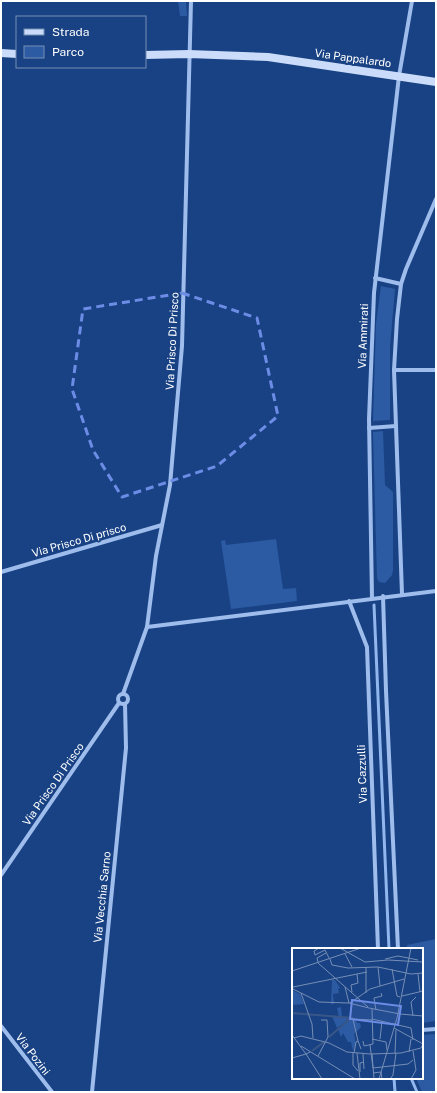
<svg xmlns="http://www.w3.org/2000/svg" width="437" height="1093" font-family="'Public Sans',sans-serif">
<style>
.green{fill:#2c5ba3}
.lines{fill:none;stroke-linecap:round;stroke-linejoin:round}
.stream{stroke:#91b7ee;stroke-width:3}
.street{stroke:#9ebdec;stroke-width:4}
.secondary{stroke:#cadcf9;stroke-width:8}
.marked{fill:none;stroke:#6c8ce6;stroke-width:3;stroke-dasharray:8 5;stroke-linejoin:round}
.labels{text-anchor:middle;dominant-baseline:central;stroke-width:4;stroke-linejoin:round;paint-order:stroke}
.street-label{font-size:11px;fill:#fff;stroke:#194284}
.inset-river{fill:none;stroke:#385788;stroke-width:2}
.inset-road{fill:none;stroke:#758eb5;stroke-width:1}
.view{fill:#6c8ce6;fill-opacity:0.15;stroke:#6c8ce6;stroke-width:2}
.inset-edge{fill:none;stroke:#fff;stroke-width:2}
</style>
<rect width="100%" height="100%" fill="#194284"/>
<g class="green">
<polygon points="178,1 186,1 187,16 180,16"/>
<polygon points="381,286 395,289 390,347 390,420 373,421 376,324"/>
<polygon points="383,431 385,485 393,492 393,570 392,575 385,583 379,582 377,578 373,432"/>
<polygon points="276,539 283,589 296,588 297,601 231,609 221,541 225,540 226,545"/>
<polygon points="436,939 436,1021 422,1023 422,949 407,949 407,945"/>
<polygon points="436,1034 436,1092 422,1092 416,1078 422,1078 422,1035"/>
</g>
<g class="lines">
<g class="stream">
<polyline points="374,605 389,949"/>
<polyline points="394,1078 395,1092"/>
<polyline points="411,1078 417,1092"/>
</g>
<g class="street">
<polyline points="375,278 401,284"/>
<polyline points="394,370 436,370"/>
<polyline points="369,428 396,426"/>
<polyline points="1,572 162,525"/>
<polyline points="402,594 394,370 397,319 401,284 406,269 436,199"/>
<polyline points="383,596 386,691 398,949"/>
<polyline points="372,598 369,419 374,293 399,76 412,1"/>
<polyline points="349,601 367,647 378,949"/>
<polyline points="147,627 436,591"/>
<circle cx="123" cy="699" r="5"/>
<polyline points="123,694 147,627 156,556 170,485 182,346 191,1"/>
<polyline points="1,875 119,703"/>
<polyline points="1,1026 52,1092"/>
<polyline points="422,1030 436,1029"/>
<polyline points="92,1092 126,748 125,704"/>
</g>
<g class="secondary">
<polyline points="1,53 17,54"/>
<polyline points="145,55 189,54 268,57 436,82"/>
</g>
</g>
<path class="marked" d="M182,293L257,318L278,416L217,466L122,497L93,450L72,389L83,309Z"/>
<g class="labels">
<g class="street-label">
<text transform="translate(353 58) rotate(8)">Via Pappalardo</text>
<text transform="translate(363 336) rotate(-88)">Via Ammirati</text>
<text transform="translate(172 341) rotate(-87)">Via Prisco Di Prisco</text>
<text transform="translate(79 540) rotate(-16)">Via Prisco Di prisco</text>
<text transform="translate(362 774) rotate(-92)">Via Cazzulli</text>
<text transform="translate(53 784) rotate(-55)">Via Prisco Di Prisco</text>
<text transform="translate(102 897) rotate(-84)">Via Vecchia Sarno</text>
<text transform="translate(33 1054) rotate(53)">Via Pozini</text>
</g>
</g>
<g transform="translate(292 948)">
<rect width="131" height="131" fill="#194284"/>
<path d="M40,32H43L48,40L46,41L47,45L41,46L42,56H39ZM0,42L8,46L12,56L0,57ZM49,59L50,69L57,71L45,80L40,68L47,69L45,60ZM57,71H64L65,75H68L69,79L62,86L64,95L61,103L59,94H56L51,85L49,89L46,81Z" fill="#2c5ba3"/>
<path class="inset-river" d="M0,65L61,70M37,89L59,70M20,103L32,94"/>
<path class="inset-road" d="M27,0L22,3L23,7L33,2L37,10M48,0L73,14L96,12L131,14M53,6L60,19M38,11L40,17L56,20L86,19L119,26L131,25M93,11L106,8L126,12M26,14L25,10L34,5M26,15L76,59M86,19L88,38M100,21L105,48L108,49M0,23L69,0M126,26L128,44M1,39L75,24M53,39L57,55M1,41L27,54L57,55L77,60M60,44L59,37L66,35L65,26M9,45L20,76L21,90M74,45V19M110,48L131,43M58,55L78,41L112,31M77,60L108,66L131,68M84,62L82,50L90,48L89,45M121,68L119,54L124,49M80,71L119,80M102,80L131,96M119,80L121,92M0,87L14,106L18,104M2,90L9,88L37,95L55,104L78,106M80,91L94,94L95,102M88,91L90,73M66,93L61,71L80,72M71,93L72,98L81,96L80,61M78,97L81,120M9,98L63,131M117,104L119,91M61,105V117L66,123M62,105L64,94L66,93L69,101M65,105L68,131M103,105L104,82M71,106L72,121M78,106L109,105L129,100L131,96M80,106L82,131M26,108L36,89L35,72H29M0,110L14,106L30,131M81,120L116,116L121,112M68,124V115L72,114M81,125L89,124L90,131M87,131L105,70L119,0M98,131L101,127L104,105M119,131L124,122L121,103"/>
<path class="view" d="M60,52L109,58L106,77L58,71Z"/>
<rect width="131" height="131" class="inset-edge"/>
</g>
<rect width="437" height="1093" fill="none" stroke="#ffffff" stroke-width="4"/>
<rect x="16" y="16" width="130" height="52" fill="#194284" stroke="#758eb5"/>
<rect x="24" y="29" width="20" height="6" fill="#cadcf9" stroke="#758eb5"/>
<text x="52" y="36" font-size="12" fill="#ffffff">Strada</text>
<rect x="24" y="46" width="20" height="12" fill="#2c5ba3" stroke="#758eb5"/>
<text x="52" y="56" font-size="12" fill="#ffffff">Parco</text>
</svg>
